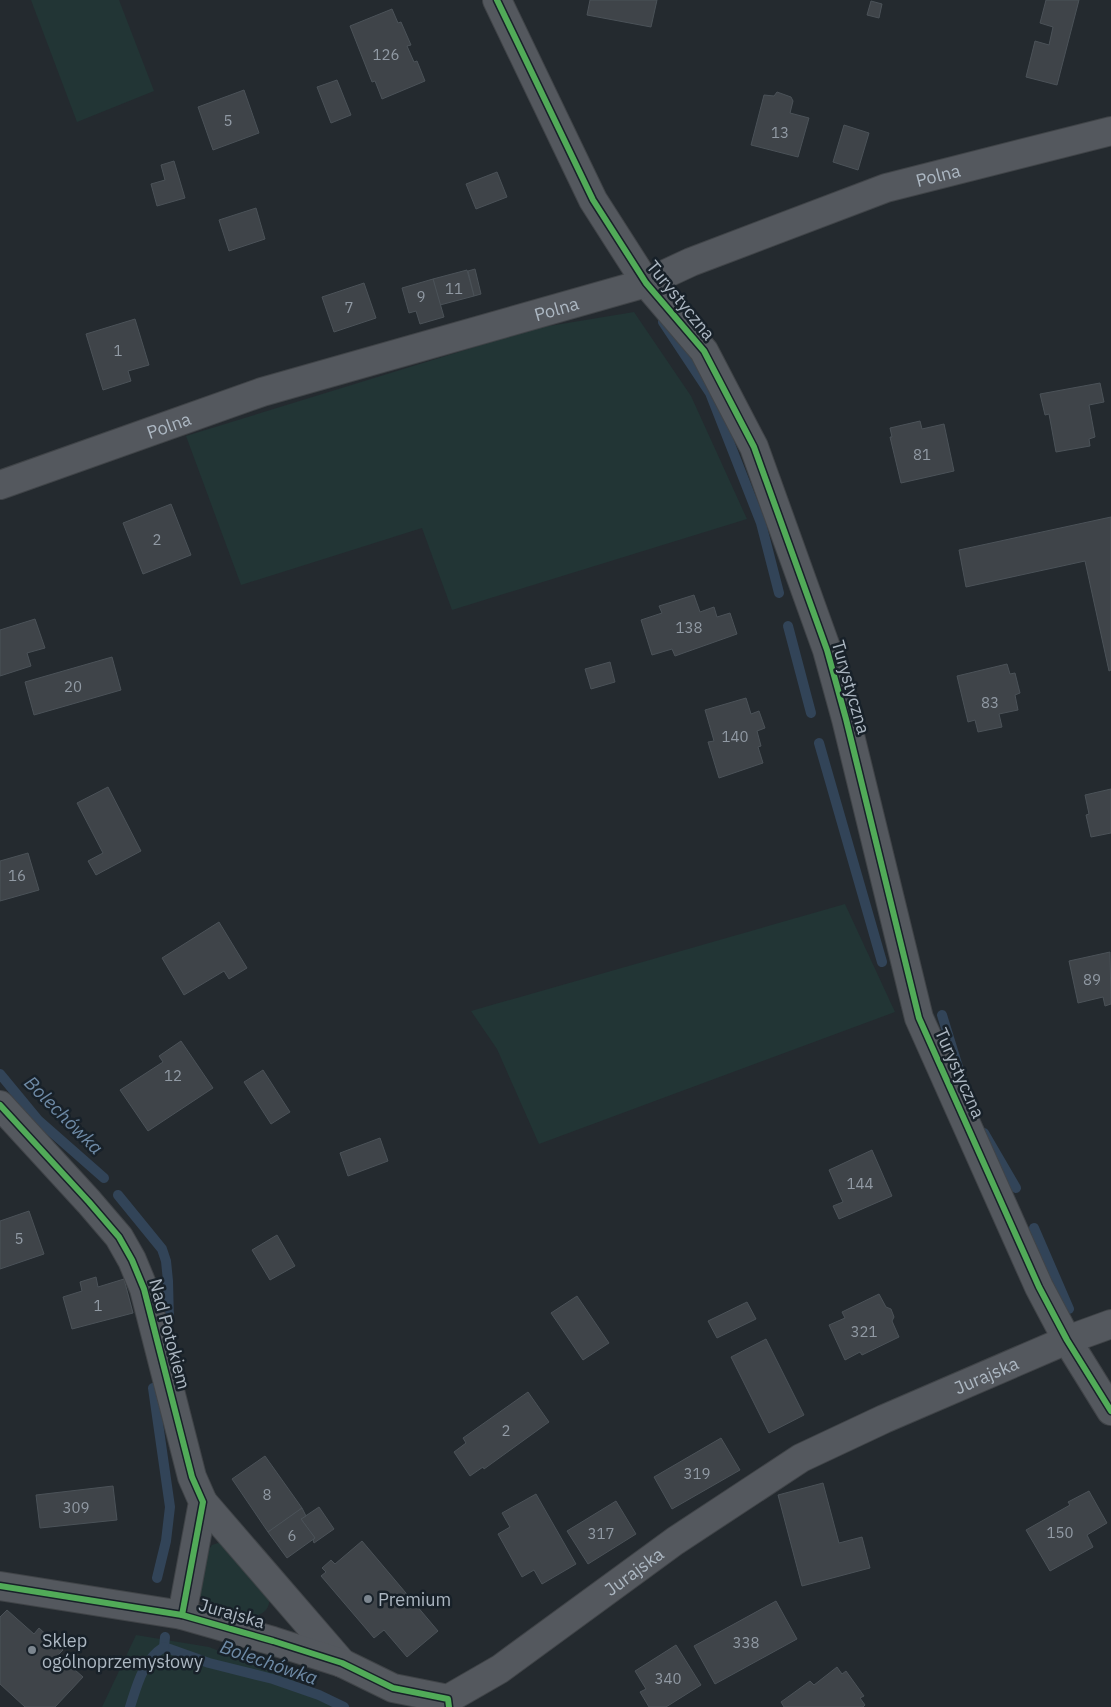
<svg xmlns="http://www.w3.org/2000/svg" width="1111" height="1707" font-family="'IBM Plex Sans',sans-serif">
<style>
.green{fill:#223535}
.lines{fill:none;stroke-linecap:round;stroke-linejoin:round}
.stream{stroke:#324458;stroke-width:10}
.building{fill:#3f4449;stroke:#4b5258}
.minor-casing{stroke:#404448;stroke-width:30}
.minor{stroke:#54585e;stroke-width:28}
.cycleway-casing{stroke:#182129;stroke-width:9}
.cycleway{stroke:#51ab58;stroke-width:6}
.poi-dot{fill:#7c868f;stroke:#182129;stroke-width:2}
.labels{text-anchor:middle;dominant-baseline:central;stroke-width:5;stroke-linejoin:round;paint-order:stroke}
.number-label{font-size:15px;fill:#919aa4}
.street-label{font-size:18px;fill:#acb7c2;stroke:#182129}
.poi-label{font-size:18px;fill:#acb7c2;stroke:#182129;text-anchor:start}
.water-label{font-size:19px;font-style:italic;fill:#6e8aa6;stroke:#182129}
</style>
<rect width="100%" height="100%" fill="#242a2f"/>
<g class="green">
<polygon points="31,0 119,0 154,91 77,122"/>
<polygon points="634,312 691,396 747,519 452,610 422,528 241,585 186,436 537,328"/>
<polygon points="845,904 895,1012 539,1144 497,1049 471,1011"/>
<path d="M224,1541L270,1597C269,1609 265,1614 253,1616L207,1606C203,1602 200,1597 199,1592C199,1582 206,1552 212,1545Z"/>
<polygon points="136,1635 209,1647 320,1691 346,1707 102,1707"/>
</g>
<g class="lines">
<g class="stream">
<polyline points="663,322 710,393 761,523 779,593"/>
<polyline points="788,626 811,713"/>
<polyline points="819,743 882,962"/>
<polyline points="942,1015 966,1093"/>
<polyline points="0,1074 38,1120 104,1178"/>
<polyline points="984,1133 1016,1188"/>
<polyline points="118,1195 162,1249 166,1261 168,1281 169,1321"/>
<polyline points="1034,1228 1069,1309"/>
<polyline points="153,1388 170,1507 166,1541 157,1578"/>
<polyline points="165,1637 164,1647 209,1663 273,1679 319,1695 344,1707"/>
<path d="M130,1707C137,1685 143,1660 164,1647"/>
</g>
</g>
<g class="building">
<polygon points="590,0 657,0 651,27 587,15"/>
<polygon points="1046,0 1079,0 1057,85 1026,77 1035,41 1049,45 1053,27 1040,23"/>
<polygon points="871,1 882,4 879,18 867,15"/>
<polygon points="392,9 398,23 401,22 411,45 407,46 414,62 417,61 425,81 382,99 375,81 372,82 350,26"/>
<polygon points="337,80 351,115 331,123 317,87"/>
<polygon points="244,90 259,133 213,150 198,107"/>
<polygon points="777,92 791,97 793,101 790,113 809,118 798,157 751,145 764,95 774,96"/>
<polygon points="844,125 869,133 858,170 833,162"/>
<polygon points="174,161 185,198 157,206 151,184 165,180 161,165"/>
<polygon points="497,172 507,197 476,209 466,184"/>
<polygon points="256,208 265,239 229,251 219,220"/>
<polygon points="475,269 481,294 474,296 468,271"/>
<polygon points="467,270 474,296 440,305 433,279"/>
<polygon points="433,279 444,317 420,324 416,311 409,313 402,288"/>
<polygon points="364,283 376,318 334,332 322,297"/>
<polygon points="135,319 149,365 128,371 131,381 103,390 86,334"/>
<polygon points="1100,383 1104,402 1089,405 1095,437 1089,439 1090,446 1056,452 1049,414 1045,415 1040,394"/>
<polygon points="920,421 922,429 944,424 954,471 901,483 890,437 892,437 890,428"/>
<polygon points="171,504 191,555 143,574 123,523"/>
<polygon points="1111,517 1111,670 1109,671 1085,561 966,587 959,550"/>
<polygon points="694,595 700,612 714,607 717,617 730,613 737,634 675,656 672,649 652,655 641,620 662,613 659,606"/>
<polygon points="35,619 45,648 27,653 31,666 0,676 0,630"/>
<polygon points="112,657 121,690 34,715 25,682"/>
<polygon points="610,662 615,682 591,689 585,669"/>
<polygon points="1007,664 1010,674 1015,673 1020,693 1015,695 1018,710 999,714 1002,727 978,732 975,720 968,722 957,676"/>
<polygon points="746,698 751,714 759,711 765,728 757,731 761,746 758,747 763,763 719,778 708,742 714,741 705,710"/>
<polygon points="108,787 141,851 96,875 88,861 103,853 77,803"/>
<polygon points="1111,789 1111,833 1091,837 1086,815 1089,814 1085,795"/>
<polygon points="28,853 39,890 0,901 0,861"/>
<polygon points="219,922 247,968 229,979 224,971 184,995 162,958"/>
<polygon points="1110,952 1111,1004 1105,1006 1103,997 1078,1003 1069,961"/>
<polygon points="181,1041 213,1088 148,1131 120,1090 163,1062 159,1056"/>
<polygon points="263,1070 290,1112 271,1124 244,1082"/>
<polygon points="380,1138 388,1161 348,1176 340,1153"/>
<polygon points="872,1150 892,1196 839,1219 833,1206 843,1202 829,1170"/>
<polygon points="29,1211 44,1254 0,1269 0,1221"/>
<polygon points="277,1235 295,1266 270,1280 252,1250"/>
<polygon points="96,1277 98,1287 124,1279 133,1313 72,1329 63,1297 82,1291 80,1282"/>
<polygon points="879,1294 886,1307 891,1309 894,1317 892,1321 899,1337 862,1355 860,1352 845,1360 829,1325 845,1318 842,1312"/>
<polygon points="577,1296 609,1343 583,1360 551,1313"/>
<polygon points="747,1302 756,1319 717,1338 708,1321"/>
<polygon points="766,1339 804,1415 769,1433 731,1357"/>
<polygon points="528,1392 549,1422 484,1469 483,1467 470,1476 454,1452 466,1443 463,1438"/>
<polygon points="721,1438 740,1470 672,1509 654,1477"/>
<polygon points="265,1456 302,1508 268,1532 232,1479"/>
<polygon points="823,1483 839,1543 862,1537 870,1568 802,1586 778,1495"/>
<polygon points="113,1486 117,1520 40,1528 36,1495"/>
<polygon points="1089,1491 1107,1523 1087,1535 1093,1547 1050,1571 1026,1530 1070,1505 1068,1502"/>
<polygon points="536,1494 576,1564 542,1584 534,1570 522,1577 498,1534 510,1527 502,1513"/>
<polygon points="616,1501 636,1534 588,1564 567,1531"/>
<polygon points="319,1507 334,1529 314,1543 313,1540 315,1538 301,1519"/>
<polygon points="302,1508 306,1516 301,1519 315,1538 287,1558 268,1532"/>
<polygon points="362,1541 438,1631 407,1657 384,1630 374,1638 321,1576 326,1572 322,1568 331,1560 335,1564"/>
<polygon points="776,1601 797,1639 715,1684 694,1646"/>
<polygon points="7,1610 34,1634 39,1628 63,1650 58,1655 83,1677 55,1707 25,1707 0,1684 0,1617"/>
<polygon points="676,1645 701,1685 666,1707 649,1707 640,1692 646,1689 635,1671"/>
<polygon points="837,1667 842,1674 846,1671 864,1696 860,1698 865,1705 863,1707 784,1707 781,1702 810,1681 814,1685"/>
</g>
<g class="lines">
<defs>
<g id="minor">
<polyline points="497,0 593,200 646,283 704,351 754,447 827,650 846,719 919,1018 1039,1287 1067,1340 1111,1411"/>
<path id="s1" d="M0,485L262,392L646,283L691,262L886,188L1111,131"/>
<polyline points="0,1105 89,1202 119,1237 132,1260 144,1289 192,1477 203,1502 182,1615"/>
<polyline points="203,1502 342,1663"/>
<path id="s2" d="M0,1586L182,1615L273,1641L342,1663L393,1688L448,1699L500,1669L675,1541L801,1458L884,1419L1067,1340L1111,1324"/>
</g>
</defs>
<use href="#minor" class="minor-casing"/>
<use href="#minor" class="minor"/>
<defs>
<g id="cycleway">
<polyline points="497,0 593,200 646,283 704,351 754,447 827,650 846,719 919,1018 1039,1287 1067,1340 1111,1411"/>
<polyline points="0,1105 89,1202 119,1237 132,1260 144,1289 192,1477 203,1502 182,1615"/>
<polyline points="0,1586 182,1615 273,1641 342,1663 393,1688 448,1699 449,1707"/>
</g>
</defs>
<use href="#cycleway" class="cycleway-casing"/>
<use href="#cycleway" class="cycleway"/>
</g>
<g class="poi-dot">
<circle cx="368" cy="1599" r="5"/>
<circle cx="32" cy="1650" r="5"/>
</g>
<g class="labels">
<g class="number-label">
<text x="386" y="54">126</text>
<text x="228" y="120">5</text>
<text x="780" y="132">13</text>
<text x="454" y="288">11</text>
<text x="421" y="296">9</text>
<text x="349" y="307">7</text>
<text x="118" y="350">1</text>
<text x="922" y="454">81</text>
<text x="157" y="539">2</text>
<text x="689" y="627">138</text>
<text x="73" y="686">20</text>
<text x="990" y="702">83</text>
<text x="735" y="736">140</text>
<text x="17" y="875">16</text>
<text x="1092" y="979">89</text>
<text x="173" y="1075">12</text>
<text x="860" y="1183">144</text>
<text x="19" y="1238">5</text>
<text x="98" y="1305">1</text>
<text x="864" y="1331">321</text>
<text x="506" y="1430">2</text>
<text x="697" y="1473">319</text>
<text x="267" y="1494">8</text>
<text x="76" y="1507">309</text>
<text x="1060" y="1532">150</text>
<text x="601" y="1533">317</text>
<text x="292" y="1535">6</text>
<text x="746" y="1642">338</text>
<text x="668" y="1678">340</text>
</g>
<g class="street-label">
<text stroke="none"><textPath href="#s1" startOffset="989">Polna</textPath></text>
<text transform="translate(681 300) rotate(51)">Turystyczna</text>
<text stroke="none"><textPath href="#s1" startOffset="584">Polna</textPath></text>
<text stroke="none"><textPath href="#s1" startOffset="179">Polna</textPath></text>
<text transform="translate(851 687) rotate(74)">Turystyczna</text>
<text transform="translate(960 1073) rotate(66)">Turystyczna</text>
<text transform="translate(170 1334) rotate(75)">Nad Potokiem</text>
<text stroke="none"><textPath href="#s2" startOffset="1095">Jurajska</textPath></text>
<text stroke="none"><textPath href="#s2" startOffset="690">Jurajska</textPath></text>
<text transform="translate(232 1613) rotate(16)">Jurajska</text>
</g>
<g class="poi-label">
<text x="378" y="1599">Premium</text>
<text x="42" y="1640">Sklep<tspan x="42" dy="21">ogólnoprzemysłowy</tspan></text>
</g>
<g class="water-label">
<text transform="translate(64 1115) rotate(45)">Bolechówka</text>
<text transform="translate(269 1662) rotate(19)">Bolechówka</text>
</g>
</g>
</svg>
